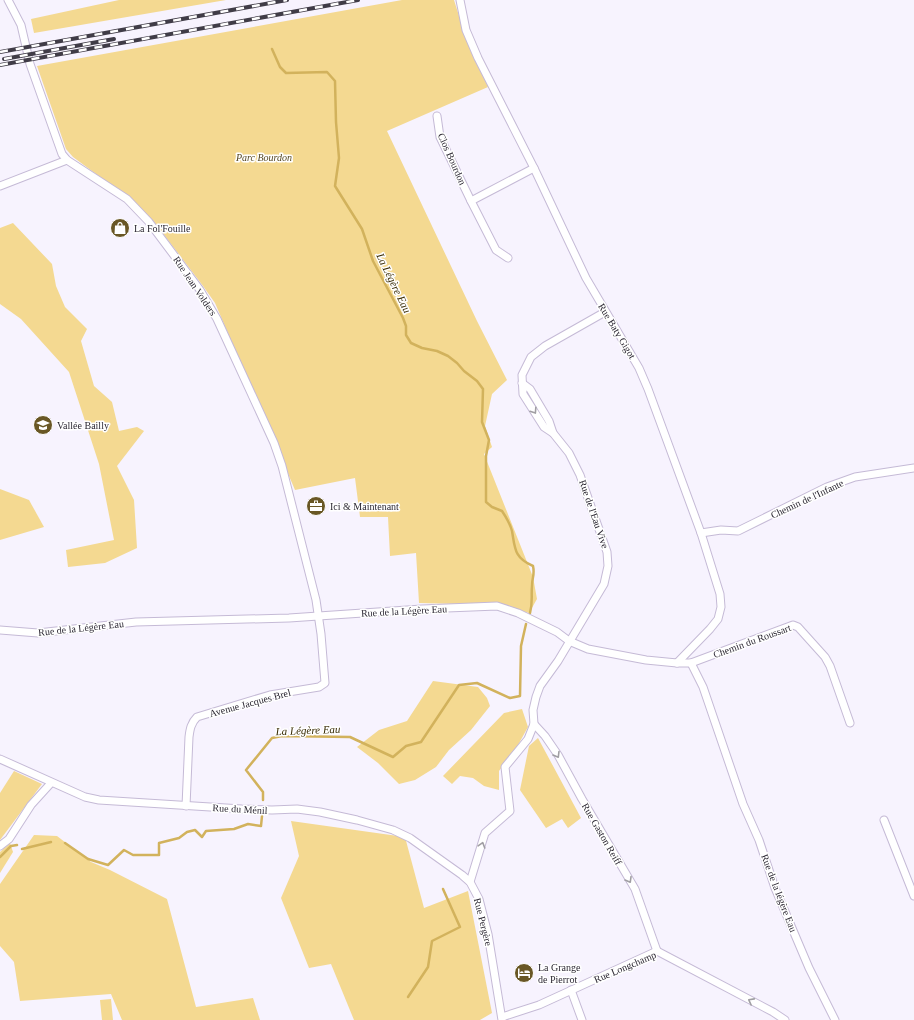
<svg xmlns="http://www.w3.org/2000/svg" width="914" height="1020" font-family="'Times New Roman',serif">
<style>
.green{fill:#f4d991}
.lines{fill:none;stroke-linecap:round;stroke-linejoin:round}
.stream{stroke:#d2b25c;stroke-width:2.5}
.street-casing{stroke:#c5bad6;stroke-width:9}
.street{stroke:#fff;stroke-width:7}
.rail-casing{stroke:#403c47;stroke-width:4}
.rail{stroke:#fff;stroke-width:2.5;stroke-dasharray:8;stroke-linecap:butt}
.oneway{stroke:#a09ea3}
.labels{text-anchor:middle;dominant-baseline:central;stroke-width:3;stroke-linejoin:round;paint-order:stroke}
.park-label{font-size:10px;font-style:italic;fill:#554722;stroke:#fff}
.street-label{font-size:10px;fill:#2c2833;stroke:#fff}
.poi-label{font-size:10px;fill:#2c2833;stroke:#fff;text-anchor:start}
.water-label{font-size:11px;font-style:italic;fill:#372a03;stroke:#fff}
</style>
<rect width="100%" height="100%" fill="#f7f3fe"/>
<g class="green">
<polygon points="119,0 226,0 34,33 31,19"/>
<polygon points="402,0 454,0 465,35 488,87 387,131 477,321 507,380 492,394 485,426 492,447 484,454 533,577 537,599 529,613 501,605 419,603 416,553 390,556 388,517 360,517 355,478 295,490 215,303 203,286 158,227 96,174 73,157 66,149 37,66"/>
<polygon points="13,223 52,264 56,286 65,307 87,329 81,341 94,386 112,402 119,431 137,427 144,431 117,466 134,500 137,548 105,563 68,567 66,550 114,540 99,464 69,372 21,319 0,304 0,228"/>
<polygon points="0,489 29,500 44,527 0,540"/>
<polygon points="433,681 478,687 487,698 490,706 471,730 449,750 436,767 415,780 399,784 378,763 357,747 379,730 407,721"/>
<polygon points="522,709 528,727 518,745 499,771 499,790 484,786 473,778 460,776 452,784 443,776 504,713"/>
<polygon points="538,738 581,818 568,828 562,819 546,828 520,790 529,746"/>
<polygon points="14,771 42,784 0,840 0,793"/>
<polygon points="291,821 405,837 424,908 468,891 492,1013 480,1020 354,1020 331,964 309,968 281,898 299,856"/>
<polygon points="34,835 57,836 91,862 110,870 167,899 196,1007 253,998 260,1020 122,1020 111,994 20,1001 14,962 0,946 0,884"/>
<polygon points="10,843 13,852 0,873 0,852"/>
<polygon points="111,999 113,1020 102,1020 100,1000"/>
</g>
<g class="lines">
<g class="stream">
<path d="M272,49L280,67L286,73L327,72L335,81L336,122L339,158L335,186L362,229L373,261L403,318L406,326V335L411,343L422,348L437,351L448,356L457,363L464,371L477,381L483,389L482,422L489,440L486,456V502L492,507L502,511C506,517 510,523 512,531C515,548 514,558 533,566C535,575 532,577 532,586C531,596 533,602 530,613"/>
<polyline points="263,800 263,792 246,770 272,738 282,736 350,737 393,757 406,746 421,742 459,685 477,683 510,698 520,696 521,646 526,624"/>
<polyline points="65,843 88,859 108,865 124,850 133,855 159,855 159,843 179,838 187,832 195,830 202,837 206,831 234,829 248,824 261,826 262,816"/>
<polyline points="22,849 51,842"/>
<polyline points="0,857 11,846 17,845"/>
<polyline points="408,997 428,967 432,941 460,927 443,889"/>
</g>
<defs>
<g id="street">
<path d="M8,0L21,25L30,64L62,154L67,160L127,199L149,222L200,290L217,319L274,443L282,466L316,600L321,634L325,683L319,687L270,695L197,717C191,723 190,729 189,737L186,806"/>
<polyline points="460,0 466,30 478,58 534,168 586,278 639,368 648,389 701,533 720,594 721,607 718,619 710,629 677,663"/>
<polyline points="437,116 440,137 471,201 496,250 508,258"/>
<polyline points="0,186 67,160"/>
<polyline points="471,201 534,168"/>
<polyline points="522,383 530,389 549,421 553,433"/>
<polyline points="701,533 721,530 738,531 827,487 855,477 914,468"/>
<polyline points="0,630 38,633 136,622 289,618 422,609 497,606 518,613 557,632 569,641 588,649 646,660 677,663 691,663 793,625 798,627 825,657 830,666 850,723"/>
<polyline points="691,663 703,687 743,804 759,840 775,888 809,968 835,1020"/>
<polyline points="534,724 545,736 558,755 582,799 635,889 657,951"/>
<polyline points="0,759 85,797 99,800 242,809 272,810 297,809 320,812 357,820 393,830 410,838 462,875 470,882 479,899 488,934 502,1020"/>
<polyline points="884,820 914,896"/>
<polyline points="0,846 9,839 31,805 51,783"/>
<polyline points="470,882 485,833 510,811 505,767 528,739 534,724 533,710 536,697 540,686 558,661 604,584 608,566 607,552 580,475 569,453 553,433 544,427 523,394 522,375 531,357 545,346 605,312"/>
<polyline points="657,951 773,1012 785,1020"/>
<polyline points="571,990 582,1020"/>
<polyline points="502,1017 539,1005 657,951"/>
</g>
</defs>
<use href="#street" class="street-casing"/>
<use href="#street" class="street"/>
<defs>
<g id="rail">
<polyline points="0,52 287,0"/>
<polyline points="4,59 114,39"/>
<polyline points="0,65 358,0"/>
</g>
</defs>
<use href="#rail" class="rail-casing"/>
<use href="#rail" class="rail"/>
</g>
<defs><path id="oneway-chevron" d="M-2-3.5L2.5 0L-2 3.5" fill="none" stroke-width="1.6" stroke-linecap="round" stroke-linejoin="round"/></defs>
<g class="oneway">
<use href="#oneway-chevron" transform="translate(534 411) rotate(57)"/>
<use href="#oneway-chevron" transform="translate(557 755) rotate(59)"/>
<use href="#oneway-chevron" transform="translate(482 845) rotate(-73)"/>
<use href="#oneway-chevron" transform="translate(629 880) rotate(60)"/>
<use href="#oneway-chevron" transform="translate(751 1001) rotate(-152)"/>
</g>
<defs>
<symbol id="shop-disc" viewBox="-11 -11 22 22"><circle r="9.5" fill="#695725" stroke="#fff"/><path d="M-5-2.5h2.3a2.7 3.5 0 0 1 5.4 0H5L5.5 6h-11ZM-1.5-2.5h3a1.5 2.3 0 0 0-3 0Z" fill="#fff"/></symbol>
<symbol id="school-disc" viewBox="-11 -11 22 22"><circle r="9.5" fill="#695725" stroke="#fff"/><path d="M0-5L7-2L0 1L-7-2ZM-4 1L0 2.5L4 1V4Q0 6-4 4Z" fill="#fff"/></symbol>
<symbol id="office-disc" viewBox="-11 -11 22 22"><circle r="9.5" fill="#695725" stroke="#fff"/><path d="M-6-3h4V-5.5h4V-3h4V5H-6ZM-1-4.5V-3h2v-1.5ZM-6 0V1H6V0Z" fill="#fff"/></symbol>
<symbol id="hotel-disc" viewBox="-11 -11 22 22"><circle r="9.5" fill="#695725" stroke="#fff"/><path d="M-6-4.5h1.5V1H6V5H4.5V3h-9V5H-6ZM-4 0a1.8 1.8 0 1 1 3.6 0ZM.5 0V-2.5h3Q6-2.5 6 0Z" fill="#fff"/></symbol>
</defs>
<g fill-rule="evenodd">
<use href="#shop-disc" x="109" y="217" width="22" height="22"/>
<use href="#school-disc" x="32" y="414" width="22" height="22"/>
<use href="#office-disc" x="305" y="495" width="22" height="22"/>
<use href="#hotel-disc" x="513" y="962" width="22" height="22"/>
</g>
<g class="labels">
<g class="park-label">
<text x="264" y="157">Parc Bourdon</text>
</g>
<g class="street-label">
<text transform="translate(452 159) rotate(66)">Clos Bourdon</text>
<text transform="translate(195 286) rotate(56)">Rue Jean Volders</text>
<text transform="translate(617 331) rotate(59)">Rue Baty Gigot</text>
<text transform="translate(807 499) rotate(-25)">Chemin de l'Infante</text>
<text transform="translate(594 514) rotate(71)">Rue de l'Eau Vive</text>
<text transform="translate(404 611) rotate(-3)">Rue de la Légère Eau</text>
<text transform="translate(81 628) rotate(-6)">Rue de la Légère Eau</text>
<text transform="translate(752 641) rotate(-20)">Chemin du Roussart</text>
<text transform="translate(250 703) rotate(-15)">Avenue Jacques Brel</text>
<text transform="translate(240 809) rotate(3)">Rue du Ménil</text>
<text transform="translate(602 834) rotate(60)">Rue Gaston Reiff</text>
<text transform="translate(779 893) rotate(69)">Rue de la légère Eau</text>
<text transform="translate(483 922) rotate(76)">Rue Pergère</text>
<text transform="translate(625 967) rotate(-23)">Rue Longchamp</text>
</g>
<g class="poi-label">
<text x="134" y="228">La Fol'Fouille</text>
<text x="57" y="425">Vallée Bailly</text>
<text x="330" y="506">Ici &amp; Maintenant</text>
<text x="538" y="967">La Grange<tspan x="538" dy="12">de Pierrot</tspan></text>
</g>
<g class="water-label">
<text transform="translate(394 283) rotate(64)">La Légère Eau</text>
<text transform="translate(308 730) rotate(-2)">La Légère Eau</text>
</g>
</g>
</svg>
